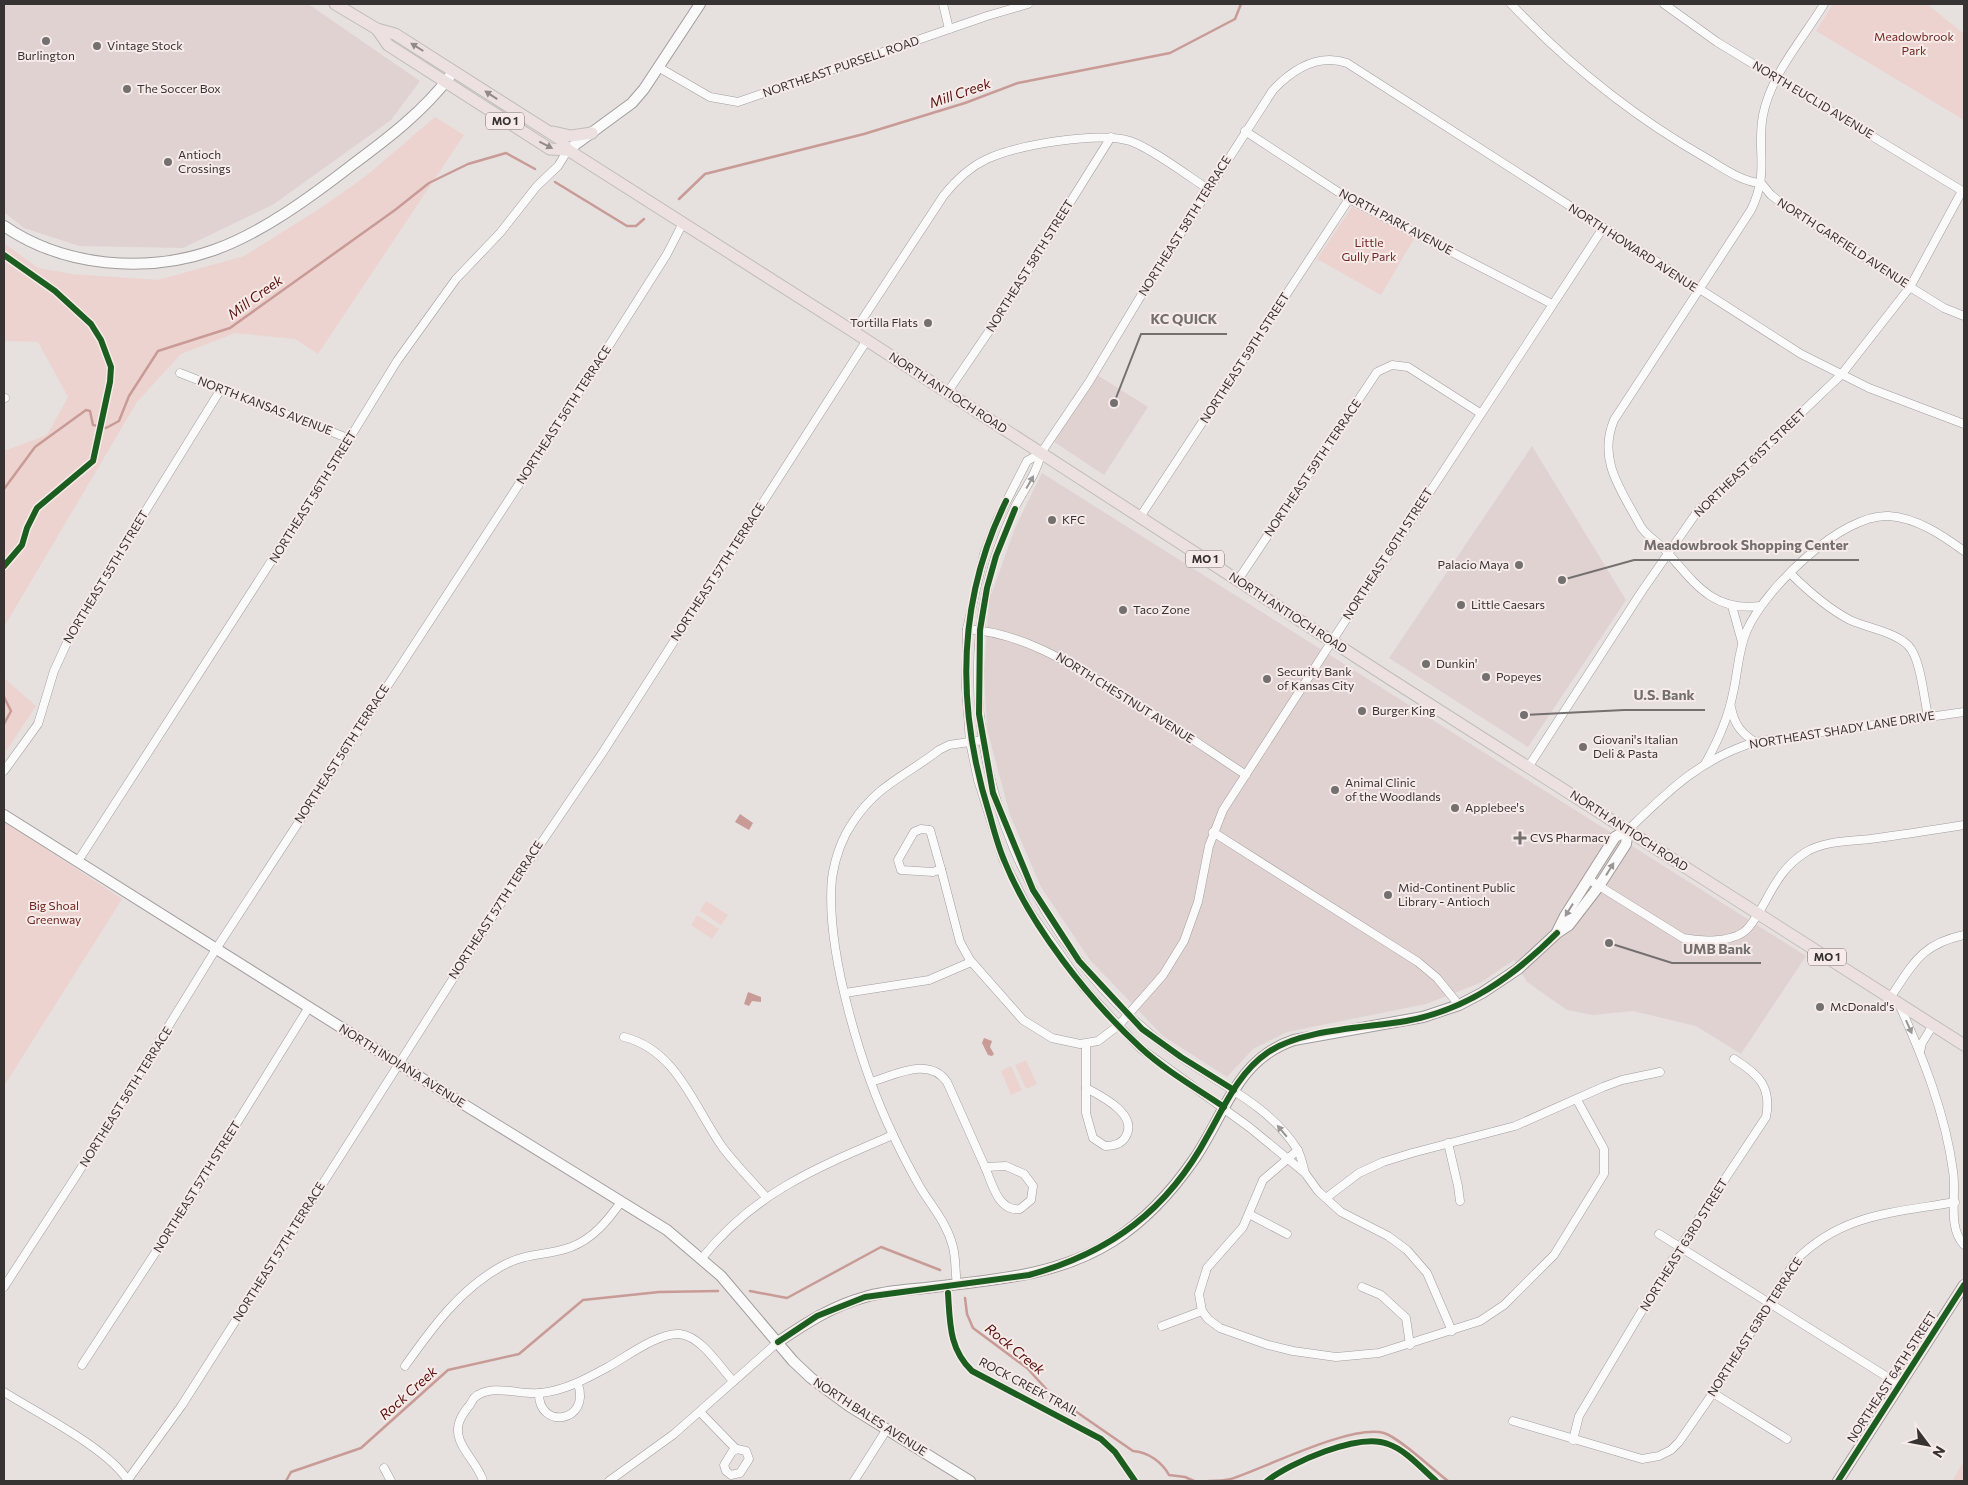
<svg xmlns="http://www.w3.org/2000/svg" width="1968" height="1485" viewBox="0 0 1968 1485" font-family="Commissioner,sans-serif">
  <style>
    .built { fill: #e0d2d0 }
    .green { fill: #edd3cf }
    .water { fill: #c89b96 }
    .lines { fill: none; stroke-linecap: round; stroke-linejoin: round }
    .stream { stroke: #c89b96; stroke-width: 2.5 }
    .street-casing { stroke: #a19d9c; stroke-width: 9 }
    .secondary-casing { stroke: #a19d9c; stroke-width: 12 }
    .primary-casing { stroke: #bfbcbc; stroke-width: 13 }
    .street { stroke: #fbfafa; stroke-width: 8 }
    .secondary { stroke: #fbfafa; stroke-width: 10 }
    .primary { stroke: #ece1e0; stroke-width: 11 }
    .cycleway-casing { stroke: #f6ebe9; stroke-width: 9 }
    .cycleway { stroke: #1b5e20; stroke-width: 6 }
    .oneway { fill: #928a89 }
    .oneway2 { fill: #999696 }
    .poi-dot { fill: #74706f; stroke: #f6ebe9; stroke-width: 2 }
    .labels { text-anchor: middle; stroke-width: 4; stroke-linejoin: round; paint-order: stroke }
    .shield { fill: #f6ebe9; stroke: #706a69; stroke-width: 1 }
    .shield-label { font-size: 11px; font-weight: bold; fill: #373332 }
    .park-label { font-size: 12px; fill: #712621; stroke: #f6ebe9 }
    .poi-label { font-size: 12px; fill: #373332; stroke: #f6ebe9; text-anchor: start }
    .street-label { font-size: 12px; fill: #373332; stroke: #f6ebe9 }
    .water-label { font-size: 14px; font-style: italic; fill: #5a0f0d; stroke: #f6ebe9 }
    .leader { fill: none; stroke: #74706f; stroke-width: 2 }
    .callout-dot { fill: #74706f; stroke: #f6ebe9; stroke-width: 2 }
    .callout-label { font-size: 14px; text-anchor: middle; font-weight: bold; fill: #74706f; stroke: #f6ebe9; stroke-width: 4; stroke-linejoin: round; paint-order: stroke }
  </style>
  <rect width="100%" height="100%" fill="#e6e0df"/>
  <g class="built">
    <path d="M4 4H308L420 81 391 120 274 204 183 248 79 246 24 228 4 212Z"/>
    <path d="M1097 375 1148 407 1104 475 1053 441Z"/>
    <path d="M1532 446 1626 600 1528 747 1389 658Z"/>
    <path d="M1042 473 1806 956 1741 1054 1696 1026 1633 1011 1593 1015 1567 1010 1527 982 1514 960 1480 983 1426 1004 1287 1032 1253 1049 1227 1077 1163 1036 1090 960 1041 887 1010 815 987 729 984 671 989 601 1015 528Z"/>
  </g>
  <g class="green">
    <path d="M1833 4H1927L1964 34V120L1816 31Z"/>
    <path d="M435 117 464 135 318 354 295 339 235 333 181 354 137 402 4 627V451L47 435 68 397 38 342 4 341V243L38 268 72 274 158 280 244 256 319 209 366 176Z"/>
    <path d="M1352 207 1415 237 1381 295 1317 259Z"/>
    <path d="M4 678 36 706 4 754Z"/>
    <path d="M4 821 122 899 4 1086Z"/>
    <path d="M706 901 728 915 721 925 700 911Z"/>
    <path d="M697 915 719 929 712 939 691 925Z"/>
    <path d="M1026 1060 1037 1084 1026 1089 1015 1065Z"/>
    <path d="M1011 1066 1022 1090 1011 1095 1001 1071Z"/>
    <path d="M1964 1461V1481H1952Z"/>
  </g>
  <g class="water">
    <path d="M740 814 753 823 749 830 735 822Z"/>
    <path d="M748 992 761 997V1002L752 1001 749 1006 744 1004Z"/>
    <path d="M984 1038 992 1041 990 1047 994 1054 992 1056 988 1055 982 1043Z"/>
  </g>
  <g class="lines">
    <g class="stream">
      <path d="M555 182 627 226H636L644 219"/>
      <path d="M679 199 705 174 864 134 965 103 1018 83 1170 53 1235 19 1241 4"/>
      <path d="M4 489 35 447 86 410 90 411 93 425 106 428 119 421 129 396 158 351 230 328 395 210 429 183 468 164 506 153 535 169"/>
      <path d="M4 697 11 711 4 724"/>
      <path d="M750 1291 787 1298 881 1247 940 1270"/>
      <path d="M965 1298 967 1314 973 1328 1027 1368 1049 1392 1065 1404 1133 1451C1148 1452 1162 1462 1169 1475L1185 1477 1194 1481"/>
      <path d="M286 1481 291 1472 361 1448 448 1370 519 1354 583 1300 659 1292 718 1291"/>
      <path d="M1209 1481C1216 1481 1224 1481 1231 1479 1265 1468 1351 1424 1384 1433 1400 1438 1433 1470 1448 1481"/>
    </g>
    <defs>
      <g id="street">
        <path d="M943 4 949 29"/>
        <path d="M1511 4C1568 64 1634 117 1706 158 1723 168 1742 182 1761 183L1771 195 1783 204 1910 287 1944 308 1964 316"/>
        <path d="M1664 4 1717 42 1964 192"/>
        <path d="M658 67 710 97 738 102 987 16 1028 4"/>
        <path d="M1245 131 1349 199 1552 304"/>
        <path d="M854 332 944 195C956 180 970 167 987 159 1017 145 1099 131 1130 141 1151 148 1188 176 1208 189"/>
        <path d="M180 373 350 439"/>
        <path d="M947 393 996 321 1111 137"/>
        <path d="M4 398H5"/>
        <path d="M1041 453 1027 461 997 520 984 554 967 629 966 687 970 742 978 780 1003 859 1029 910 1084 988 1140 1048 1249 1127 1305 1173 1318 1191 1341 1212 1388 1236 1407 1250 1427 1273 1452 1331"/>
        <path d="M1140 517 1349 199"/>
        <path d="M1790 573C1808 591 1827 608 1850 620 1867 628 1901 633 1911 649 1921 664 1924 698 1928 716"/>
        <path d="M1238 580 1377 372 1392 365 1408 367 1480 413"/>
        <path d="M1732 606 1742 642"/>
        <path d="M1760 606C1712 612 1694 582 1666 551 1658 542 1648 537 1641 527 1622 491 1597 461 1614 420L1751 210C1770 171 1756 152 1763 115 1771 74 1803 39 1824 4"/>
        <path d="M967 629C1019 633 1061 658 1105 684 1153 712 1199 744 1246 775"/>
        <path d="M1731 707C1734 724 1741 733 1755 742"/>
        <path d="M1705 764C1718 741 1728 719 1733 693 1738 672 1738 650 1747 630 1765 589 1842 513 1889 516 1917 518 1942 535 1964 551"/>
        <path d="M1529 766 1642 591 1697 512 1841 375 1910 287 1962 191"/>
        <path d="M4 771 38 724 54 671 75 625 221 389"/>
        <path d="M921 829 930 830 941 869 933 872 901 870 898 860 914 832Z"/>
        <path d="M1628 830C1668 791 1700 759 1755 742L1964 712"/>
        <path d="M1213 832 1418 962 1437 978 1459 1005"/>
        <path d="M78 861 332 467 397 361 456 279 500 233 537 186 558 166 568 150"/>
        <path d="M941 869 960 942 970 960 1023 1020 1052 1038 1080 1044 1098 1041 1119 1025 1163 975 1184 941 1198 902 1209 846 1223 810 1332 641 1603 228"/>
        <path d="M1588 879 1683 938C1702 942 1736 943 1749 927 1770 900 1774 872 1806 852 1824 841 1850 841 1870 839 1901 835 1933 830 1964 825"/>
        <path d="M845 993 929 980 971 962"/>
        <path d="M1890 998C1913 964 1921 944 1964 935"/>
        <path d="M1899 1004C1923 1058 1945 1112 1953 1171 1957 1195 1947 1227 1964 1245"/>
        <path d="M624 1037C677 1050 694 1107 723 1148 736 1165 752 1181 766 1197"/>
        <path d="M1920 1052 1922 1043 1933 1025"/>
        <path d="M871 1082C895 1075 929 1056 947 1082L985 1167"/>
        <path d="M1086 1088C1101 1096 1138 1114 1126 1136 1122 1144 1113 1146 1105 1146L1093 1138 1086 1113Z"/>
        <path d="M1086 1088V1044"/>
        <path d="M1448 1143 1458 1186 1460 1201"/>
        <path d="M1298 1150 1263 1180 1243 1227 1207 1268 1199 1294 1202 1311 1208 1319 1220 1328 1268 1345 1293 1351 1336 1357 1379 1353 1480 1321 1504 1305 1554 1255 1604 1174V1149L1577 1100"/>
        <path d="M1006 1166 1024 1174 1033 1186 1031 1200 1020 1209C998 1212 992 1183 985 1167Z"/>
        <path d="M1305 1173C1303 1166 1301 1155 1297 1149 1268 1103 1214 1082 1172 1051 1032 949 949 761 987 589 992 561 1003 533 1015 507 1024 489 1037 474 1041 453L1089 382 1145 289 1273 90C1292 70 1318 53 1347 63L1801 354 1869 388 1964 424"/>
        <path d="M1326 1198 1359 1173 1383 1162 1412 1153 1515 1126 1603 1087 1622 1080 1660 1072"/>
        <path d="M1249 1214 1287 1234"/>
        <path d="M1659 1234 1900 1385"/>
        <path d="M702 1258C755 1192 818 1167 893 1135"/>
        <path d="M957 1284C955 1272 956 1258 953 1247 947 1223 932 1207 920 1187 911 1171 902 1154 894 1137 862 1071 825 951 832 878 835 858 842 838 853 822 878 784 906 776 939 750L949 745 983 740"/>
        <path d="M4 1287 78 1173 216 949 598 363 667 254 683 223"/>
        <path d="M1362 1287 1381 1295 1406 1318 1410 1345"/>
        <path d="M1162 1326 1202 1311"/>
        <path d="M82 1365 176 1221 309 1007"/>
        <path d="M405 1366C432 1328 460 1289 502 1266 527 1252 548 1256 571 1247 593 1239 608 1220 621 1202"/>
        <path d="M4 1392C37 1413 109 1449 128 1481"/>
        <path d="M539 1393C538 1430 591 1423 578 1384"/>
        <path d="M1713 1393 1787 1439"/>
        <path d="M700 1412 736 1449"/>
        <path d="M1513 1421 1642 1459 1659 1456 1671 1450 1679 1442 1713 1393 1796 1260C1843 1213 1894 1213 1955 1202"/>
        <path d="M1573 1440 1579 1416 1680 1247 1766 1117C1772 1086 1758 1074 1734 1059"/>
        <path d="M737 1449 746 1451 749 1459 740 1473 731 1475 726 1471 724 1465 732 1452Z"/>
        <path d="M384 1468 391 1481"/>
        <path d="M127 1481 182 1405 512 886 603 752 867 340"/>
        <path d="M483 1481C478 1461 450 1443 460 1420 462 1415 465 1411 468 1407 471 1405 472 1400 474 1398 491 1382 522 1396 541 1393 566 1390 586 1379 608 1367 626 1357 659 1332 680 1334 702 1337 719 1366 733 1381"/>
        <path d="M609 1481 674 1434 778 1342"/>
        <path d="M854 1481 887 1429"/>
      </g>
      <g id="secondary">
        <path d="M568 150 632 103 644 89 700 4"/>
        <path d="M4 226C64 267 146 274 214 250 262 233 312 196 352 165 387 139 424 111 450 76"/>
        <path d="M4 815 434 1086 667 1230 721 1276 793 1361 811 1378 849 1406 970 1481"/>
        <path d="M1557 932 1565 916 1615 837 1628 830"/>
        <path d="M778 1342C806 1323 832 1306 865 1297 884 1291 905 1290 925 1288 990 1280 1056 1277 1113 1241 1146 1220 1173 1190 1195 1158 1226 1112 1237 1059 1294 1040L1423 1017 1459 1005 1482 993 1518 969 1557 933 1569 925 1599 886 1626 844 1628 830"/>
        <path d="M1838 1481 1964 1285"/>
      </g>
      <g id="primary">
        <path d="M335 4 377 29 395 34 560 139 568 150 854 332 1387 677 1964 1045"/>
        <path d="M377 29 388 45 550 149 568 150"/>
        <path d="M553 132 571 136 592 133"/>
      </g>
    </defs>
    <use href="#street" class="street-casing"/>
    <use href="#secondary" class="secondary-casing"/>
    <use href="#primary" class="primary-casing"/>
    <use href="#street" class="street"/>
    <use href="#secondary" class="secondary"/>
    <use href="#primary" class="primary"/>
    <defs>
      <g id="cycleway">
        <path d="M4 255 55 291 91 324 101 340 111 367 110 382 93 461 37 508 27 528 22 545 4 566"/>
        <path d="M1006 501C956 603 956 709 990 816 994 831 998 846 1004 860 1030 925 1089 1000 1141 1048 1166 1071 1196 1088 1224 1107"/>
        <path d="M1015 509 996 556 987 588 980 630 979 714 993 793 1033 890 1079 961 1142 1029 1181 1057 1234 1090"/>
        <path d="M948 1293C950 1323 949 1349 972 1371L1101 1439 1115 1452 1135 1481"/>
        <path d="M778 1342 817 1316 865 1297 1029 1275C1110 1253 1168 1210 1208 1135 1224 1107 1239 1072 1267 1053 1301 1029 1365 1028 1406 1021 1467 1010 1514 976 1557 933"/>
        <path d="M1267 1481C1290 1463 1359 1432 1388 1444 1406 1450 1422 1469 1436 1481"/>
        <path d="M1838 1481 1964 1285"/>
      </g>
    </defs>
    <use href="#cycleway" class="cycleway-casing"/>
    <use href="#cycleway" class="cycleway"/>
  </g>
  <defs><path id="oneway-solid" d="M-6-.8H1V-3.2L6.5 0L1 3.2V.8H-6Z" transform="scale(1.25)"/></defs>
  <g class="oneway">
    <use href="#oneway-solid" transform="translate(417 47) rotate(-148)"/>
    <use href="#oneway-solid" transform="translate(491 95) rotate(-147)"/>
    <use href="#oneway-solid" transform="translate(546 145) rotate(27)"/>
  </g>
  <g class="oneway2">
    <use href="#oneway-solid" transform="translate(1030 482) rotate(-60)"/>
    <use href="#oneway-solid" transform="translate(1610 869) rotate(-58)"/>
    <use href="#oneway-solid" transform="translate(1569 910) rotate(122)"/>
    <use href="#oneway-solid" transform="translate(1909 1027) rotate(66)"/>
    <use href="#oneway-solid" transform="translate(1282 1131) rotate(-130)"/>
  </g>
  <g class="poi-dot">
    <circle cx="46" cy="41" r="5"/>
    <circle cx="97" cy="46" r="5"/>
    <circle cx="127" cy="89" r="5"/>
    <circle cx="168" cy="162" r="5"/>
    <circle cx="928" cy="323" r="5"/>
    <circle cx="1052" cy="520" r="5"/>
    <circle cx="1519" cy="565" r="5"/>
    <circle cx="1461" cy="605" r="5"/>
    <circle cx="1123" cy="610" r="5"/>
    <circle cx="1426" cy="664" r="5"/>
    <circle cx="1486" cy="677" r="5"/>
    <circle cx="1267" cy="679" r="5"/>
    <circle cx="1362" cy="711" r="5"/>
    <circle cx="1583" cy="747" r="5"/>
    <circle cx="1335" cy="790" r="5"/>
    <circle cx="1455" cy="808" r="5"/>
    <path d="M1517.5 830.5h5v5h5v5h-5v5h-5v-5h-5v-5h5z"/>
    <circle cx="1388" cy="895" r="5"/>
    <circle cx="1820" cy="1007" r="5"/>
  </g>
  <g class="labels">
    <g class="shield">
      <rect x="486" y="112.5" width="38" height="17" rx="4"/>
      <rect x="1186" y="550.5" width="38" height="17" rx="4"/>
      <rect x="1808" y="948.5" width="38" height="17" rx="4"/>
    </g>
    <g class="shield-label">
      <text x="505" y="125">MO 1</text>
      <text x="1205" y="563">MO 1</text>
      <text x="1827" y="961">MO 1</text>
    </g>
    <g class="park-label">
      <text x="1914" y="41">Meadowbrook<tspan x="1914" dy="14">Park</tspan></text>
      <text x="1369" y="247">Little<tspan x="1369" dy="14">Gully Park</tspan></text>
      <text x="54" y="910">Big Shoal<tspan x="54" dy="14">Greenway</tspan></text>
    </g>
    <g class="poi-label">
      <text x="107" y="50">Vintage Stock</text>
      <text x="46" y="60" text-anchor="middle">Burlington</text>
      <text x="137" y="93">The Soccer Box</text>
      <text x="178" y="159">Antioch<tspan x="178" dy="14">Crossings</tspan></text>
      <text x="918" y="327" text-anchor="end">Tortilla Flats</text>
      <text x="1062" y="524">KFC</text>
      <text x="1509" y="569" text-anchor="end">Palacio Maya</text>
      <text x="1471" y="609">Little Caesars</text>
      <text x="1133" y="614">Taco Zone</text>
      <text x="1436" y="668">Dunkin'</text>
      <text x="1277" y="676">Security Bank<tspan x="1277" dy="14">of Kansas City</tspan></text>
      <text x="1496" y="681">Popeyes</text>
      <text x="1372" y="715">Burger King</text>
      <text x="1593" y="744">Giovani's Italian<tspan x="1593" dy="14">Deli &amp; Pasta</tspan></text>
      <text x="1345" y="787">Animal Clinic<tspan x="1345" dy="14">of the Woodlands</tspan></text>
      <text x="1465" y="812">Applebee's</text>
      <text x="1530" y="842">CVS Pharmacy</text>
      <text x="1398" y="892">Mid-Continent Public<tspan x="1398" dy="14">Library - Antioch</tspan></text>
      <text x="1830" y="1011">McDonald's</text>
    </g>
    <g class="street-label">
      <text transform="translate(841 67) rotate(-19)" y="4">NORTHEAST PURSELL ROAD</text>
      <text transform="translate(1813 100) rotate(31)" y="4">NORTH EUCLID AVENUE</text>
      <text transform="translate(1396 222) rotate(28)" y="4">NORTH PARK AVENUE</text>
      <text transform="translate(1185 226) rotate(-58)" y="4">NORTHEAST 58TH TERRACE</text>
      <text transform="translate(1843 243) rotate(33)" y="4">NORTH GARFIELD AVENUE</text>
      <text transform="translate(1633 248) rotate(33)" y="4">NORTH HOWARD AVENUE</text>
      <text transform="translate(1030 266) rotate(-58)" y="4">NORTHEAST 58TH STREET</text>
      <text transform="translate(1245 358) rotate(-57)" y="4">NORTHEAST 59TH STREET</text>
      <text transform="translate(948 393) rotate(33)" y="4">NORTH ANTIOCH ROAD</text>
      <text transform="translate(265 406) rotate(21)" y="4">NORTH KANSAS AVENUE</text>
      <text transform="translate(564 415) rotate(-57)" y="4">NORTHEAST 56TH TERRACE</text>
      <text transform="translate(1750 463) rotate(-44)" y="4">NORTHEAST 61ST STREET</text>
      <text transform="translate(1313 468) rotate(-56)" y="4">NORTHEAST 59TH TERRACE</text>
      <text transform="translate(313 497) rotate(-58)" y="4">NORTHEAST 56TH STREET</text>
      <text transform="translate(1388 554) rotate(-57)" y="4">NORTHEAST 60TH STREET</text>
      <text transform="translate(718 572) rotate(-57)" y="4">NORTHEAST 57TH TERRACE</text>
      <text transform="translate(106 577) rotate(-59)" y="4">NORTHEAST 55TH STREET</text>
      <text transform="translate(1288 613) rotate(33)" y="4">NORTH ANTIOCH ROAD</text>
      <text transform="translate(1125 698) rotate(32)" y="4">NORTH CHESTNUT AVENUE</text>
      <text transform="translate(1842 730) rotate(-9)" y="4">NORTHEAST SHADY LANE DRIVE</text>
      <text transform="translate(342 754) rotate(-57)" y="4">NORTHEAST 56TH TERRACE</text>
      <text transform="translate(1629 831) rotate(33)" y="4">NORTH ANTIOCH ROAD</text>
      <text transform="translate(496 910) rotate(-57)" y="4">NORTHEAST 57TH TERRACE</text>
      <text transform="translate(402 1066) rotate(32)" y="4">NORTH INDIANA AVENUE</text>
      <text transform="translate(126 1097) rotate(-58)" y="4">NORTHEAST 56TH TERRACE</text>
      <text transform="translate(197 1187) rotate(-58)" y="4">NORTHEAST 57TH STREET</text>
      <text transform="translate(1684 1245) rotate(-58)" y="4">NORTHEAST 63RD STREET</text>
      <text transform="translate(279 1252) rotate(-58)" y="4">NORTHEAST 57TH TERRACE</text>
      <text transform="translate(1755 1327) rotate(-57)" y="4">NORTHEAST 63RD TERRACE</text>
      <text transform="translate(1892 1377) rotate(-57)" y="4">NORTHEAST 64TH STREET</text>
      <text transform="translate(1029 1387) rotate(28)" y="4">ROCK CREEK TRAIL</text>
      <text transform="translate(870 1417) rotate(33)" y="4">NORTH BALES AVENUE</text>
    </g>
    <g class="water-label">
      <text transform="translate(960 93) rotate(-19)" y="5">Mill Creek</text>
      <text transform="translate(255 297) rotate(-36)" y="5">Mill Creek</text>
      <text transform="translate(1015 1349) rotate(39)" y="5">Rock Creek</text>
      <text transform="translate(408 1393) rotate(-42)" y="5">Rock Creek</text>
    </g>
  </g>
  <path class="leader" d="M1114 403L1141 334H1227M1562 580L1634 560H1859M1524 715L1624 710H1705M1609 943L1672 963H1761"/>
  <g class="callout-dot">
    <circle cx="1114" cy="403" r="5"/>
    <circle cx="1562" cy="580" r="5"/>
    <circle cx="1524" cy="715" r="5"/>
    <circle cx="1609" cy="943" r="5"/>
  </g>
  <g class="callout-label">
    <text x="1184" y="324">KC QUICK</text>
    <text x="1746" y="550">Meadowbrook Shopping Center</text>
    <text x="1664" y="700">U.S. Bank</text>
    <text x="1717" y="954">UMB Bank</text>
  </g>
  <rect width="1968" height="1485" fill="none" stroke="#373332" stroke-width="10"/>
  <g transform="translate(1928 1445) rotate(122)" stroke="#f6ebe9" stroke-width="4" paint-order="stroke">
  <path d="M0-4L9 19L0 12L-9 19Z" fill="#373332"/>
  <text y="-8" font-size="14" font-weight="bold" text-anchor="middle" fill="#373332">N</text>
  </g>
</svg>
